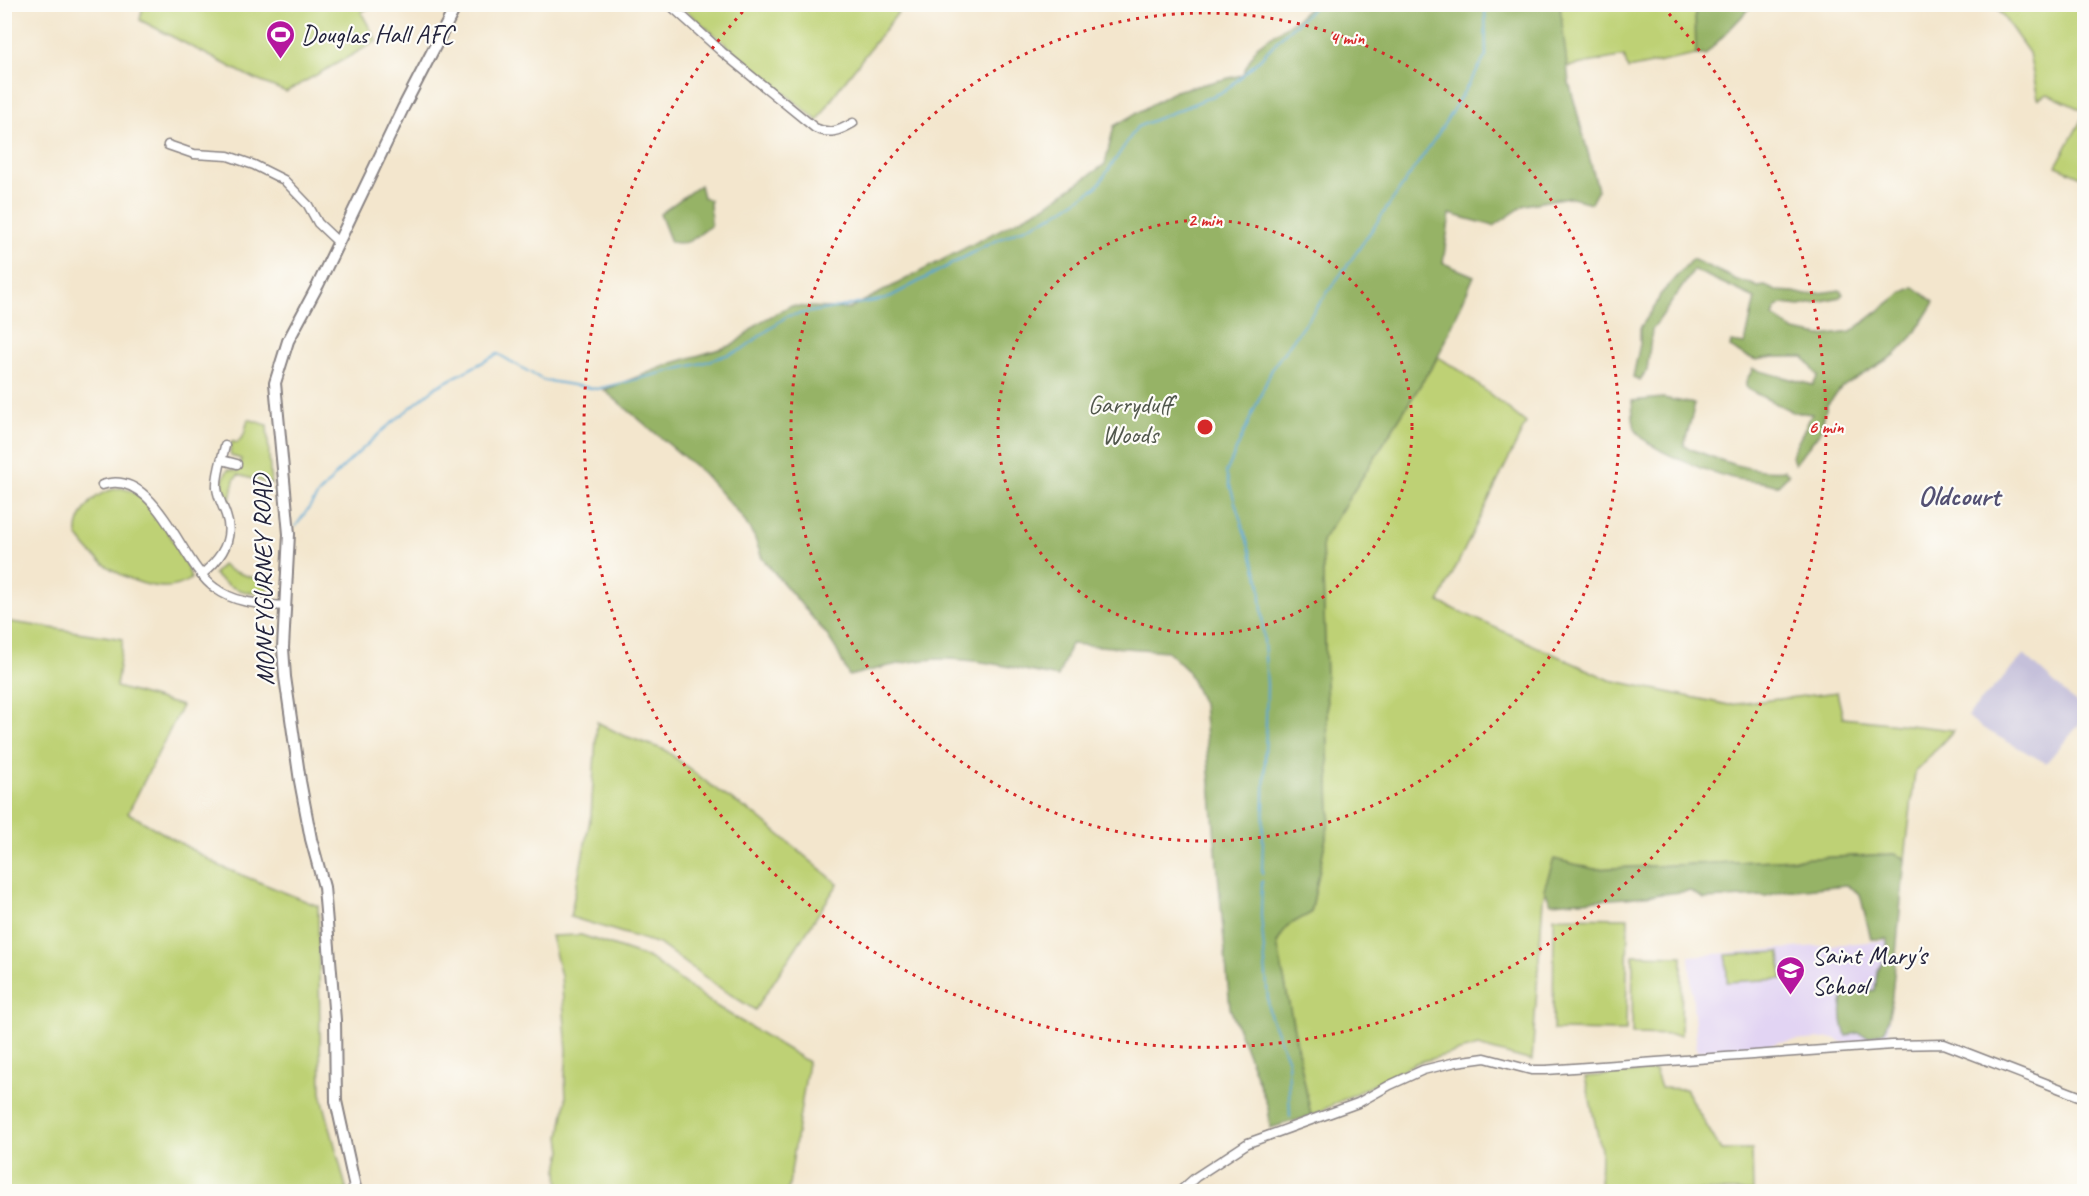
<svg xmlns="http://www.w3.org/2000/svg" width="2089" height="1196" viewBox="0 0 2089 1196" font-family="Caveat,sans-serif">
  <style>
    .built { fill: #e2d4f3 }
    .industrial { fill: #c5c0da }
    .green { fill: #bed175; stroke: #707a58; stroke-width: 1.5 }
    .forest { fill: #96b366; stroke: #5c6a50; stroke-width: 1.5 }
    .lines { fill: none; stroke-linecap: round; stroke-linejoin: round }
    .stream { stroke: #5aa7d3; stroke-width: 2 }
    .minor-casing { stroke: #8a8484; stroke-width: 11 }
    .tertiary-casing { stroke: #8a8484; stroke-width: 14 }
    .minor { stroke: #fff; stroke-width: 8 }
    .tertiary { stroke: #fff; stroke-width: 10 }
    .ring { fill: none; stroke: #d62828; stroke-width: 3; stroke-dasharray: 3 6 }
    .labels { text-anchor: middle; stroke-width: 4.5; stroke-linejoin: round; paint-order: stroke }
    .poi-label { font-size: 26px; fill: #22223b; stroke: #fdfcf7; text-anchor: start }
    .park-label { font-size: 26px; fill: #51574c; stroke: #fdfcf7 }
    .street-label { font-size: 26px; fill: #22223b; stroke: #fdfcf7 }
    .quarter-label { font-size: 28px; font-weight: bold; fill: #545173; stroke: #fdfcf7 }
    .centre { fill: #d62828; stroke: #fdfcf7; stroke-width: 3 }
    .ring-label { font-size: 18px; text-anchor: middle; font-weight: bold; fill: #d62828; stroke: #fdfcf7; stroke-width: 4.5; stroke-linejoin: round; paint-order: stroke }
  </style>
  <rect width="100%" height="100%" fill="#fdfcf7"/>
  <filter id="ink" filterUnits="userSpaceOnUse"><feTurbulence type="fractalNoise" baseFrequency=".0167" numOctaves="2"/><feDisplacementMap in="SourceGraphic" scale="12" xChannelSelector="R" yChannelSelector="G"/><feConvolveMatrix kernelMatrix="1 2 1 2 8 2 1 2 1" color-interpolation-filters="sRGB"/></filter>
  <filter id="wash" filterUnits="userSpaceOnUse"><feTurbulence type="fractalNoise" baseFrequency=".008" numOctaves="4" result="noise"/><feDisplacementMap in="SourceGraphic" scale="24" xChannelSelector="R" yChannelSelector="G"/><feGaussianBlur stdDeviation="1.35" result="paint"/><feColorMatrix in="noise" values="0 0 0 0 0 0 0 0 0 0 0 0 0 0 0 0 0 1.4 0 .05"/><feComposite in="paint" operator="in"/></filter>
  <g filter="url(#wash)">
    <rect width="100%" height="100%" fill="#f3e6cd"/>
    <path class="built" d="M1894 940 1888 1035 1885 1039 1843 1043 1835 1038 1778 1042 1766 1048 1697 1051 1689 956Z"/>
    <path class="industrial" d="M2024 655 2084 710V719L2046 763 1981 727 1967 716Z"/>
    <g class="green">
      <path d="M1562 4 1695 5 1696 55 1628 69 1624 56 1566 67 1559 6Z"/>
      <path d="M143 5H374L361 12 377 41 286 92 254 79 140 20Z"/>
      <path d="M679 5H678H904L837 91 818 121Z"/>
      <path d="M1995 5H2084V111L2048 94 2038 99 2029 53Z"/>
      <path d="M2084 115V178L2056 166Z"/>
      <path d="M1438 357 1461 371 1526 423 1439 602 1610 680 1729 705 1837 692 1843 718 1954 730 1915 772 1905 859 1895 854 1594 869 1554 860 1543 899 1532 1061 1478 1046 1416 1063 1311 1116 1277 943 1287 925 1311 913 1330 817 1322 541Z"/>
      <path d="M248 419 267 425 271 484 238 475 234 480 229 504C222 494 220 479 228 470L238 471 241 459 232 456 230 453 232 441 237 443 244 435Z"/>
      <path d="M121 488C148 492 163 523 175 544 181 556 188 566 191 579 160 601 105 572 85 546 82 542 78 538 77 534 76 524 81 515 86 508 95 495 106 490 121 488Z"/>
      <path d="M222 565 229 570 269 583 266 594C247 594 226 588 214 574Z"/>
      <path d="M5 621 123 639 116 687 182 706 128 813 222 867 318 906 321 1093 347 1191H5Z"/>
      <path d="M597 722 622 735 665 750 721 793 756 815 838 884 755 1010 723 990 659 944 570 917 591 815Z"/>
      <path d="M1554 917 1628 918 1626 1031 1553 1030Z"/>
      <path d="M581 935 649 958 716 1006 808 1062 788 1191H559L558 1169 562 1151 560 1137 566 1100 565 1076 567 1051 561 976 551 936Z"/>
      <path d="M1780 952 1782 979 1727 982 1726 955Z"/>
      <path d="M1633 955 1682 956 1681 1035 1632 1034Z"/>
      <path d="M1655 1070 1661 1088 1685 1089 1721 1150H1752L1753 1191H1600L1601 1150 1585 1077Z"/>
    </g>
    <g class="forest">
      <path d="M1312 5H1562L1560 6 1569 82 1598 190 1591 203 1568 197 1525 205 1494 226 1450 214 1443 263 1474 276 1438 357 1322 541 1330 817 1311 913 1287 926 1277 943 1311 1116 1270 1128 1268 1107 1230 1008 1203 704 1187 670 1167 651 1071 644 1058 677C1021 670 982 659 944 659 912 659 880 668 849 676L836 649 827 635 762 558 754 536 742 517 703 473 604 390 673 363 733 345 760 322 790 306 849 309 1045 206 1105 164 1114 126 1175 91 1242 75 1257 46 1298 18Z"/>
      <path d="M1695 5V4L1753 5 1705 55H1696Z"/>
      <path d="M700 185 703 197 710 200 711 226C694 236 693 246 671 242L660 214Z"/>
      <path d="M1692 259 1737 280 1749 283 1758 287 1765 286 1776 291 1794 292 1806 295 1840 290 1843 294 1840 297 1800 306 1782 304 1776 307 1773 316 1794 331 1821 336 1851 332 1903 292 1914 287 1934 302 1913 336 1895 355 1842 387 1827 405 1820 432 1795 464 1791 456 1812 414 1793 412 1751 391 1746 387V381L1753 369 1813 385 1818 376 1804 357H1774L1756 360 1741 354 1730 347 1731 342 1745 344 1755 298 1694 270 1652 330 1647 370 1640 380 1633 377 1640 344V328L1656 305 1660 295Z"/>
      <path d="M1663 398 1695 404 1684 446C1714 458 1751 474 1784 470L1789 474 1777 486C1764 480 1751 482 1737 479 1714 474 1643 450 1635 428 1632 420 1633 409 1632 401Z"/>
      <path d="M1895 854 1905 859 1891 1006 1885 1031 1869 1037 1858 1033 1846 1036C1841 1022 1840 1008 1844 994L1875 990 1877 972 1887 955V939H1871L1860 894 1846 885 1784 891 1766 896 1704 899 1690 891 1626 898 1551 903 1544 889 1554 859 1594 869Z"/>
    </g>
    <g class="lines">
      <g class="stream">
        <path d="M296 526 318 495 341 469 383 430 436 387 498 354 543 380 597 389 706 362 741 350 787 316 886 299 989 244 1054 215 1097 187 1137 127 1225 91 1256 63 1283 35 1318 4"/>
        <path d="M1262 874 1267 685 1260 583 1226 473 1273 367 1349 263 1438 134 1486 56 1485 4"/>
        <path d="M1262 881 1261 915 1269 1012 1288 1061 1290 1117"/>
      </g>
    </g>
  </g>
  <g filter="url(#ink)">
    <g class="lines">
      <defs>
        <g id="minor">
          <path d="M669 4 722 52 815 128C830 135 839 131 853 123"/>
          <path d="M168 145 194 154 228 156 254 165 284 180 308 205 318 223 338 242"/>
          <path d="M222 460 237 464"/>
          <path d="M102 485C156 466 181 565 215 588 236 604 261 604 286 606"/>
          <path d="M201 575C220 560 235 540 226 515 223 506 218 498 217 488 216 475 222 459 225 446"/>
          <path d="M1179 1192 1196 1177 1248 1143 1358 1103 1390 1085 1423 1070 1456 1062 1485 1058 1531 1070H1546L1892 1045 1944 1044 2084 1098"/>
        </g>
        <path id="tertiary" d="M356 1192 336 1101 335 1020 324 887 311 839 300 781 285 677 283 648 289 534 275 383 288 341 318 285 403 108 457 4"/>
      </defs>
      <use href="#minor" class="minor-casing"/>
      <use href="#tertiary" class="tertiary-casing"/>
      <use href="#minor" class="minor"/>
      <use href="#tertiary" class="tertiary"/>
    </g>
  </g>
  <g class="ring">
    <circle cx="1205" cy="427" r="207"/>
    <circle cx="1205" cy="427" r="414"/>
    <path d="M1663 7A621 621 0 1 1 747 7"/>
  </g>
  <defs>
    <symbol id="stadium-pin" viewBox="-11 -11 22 30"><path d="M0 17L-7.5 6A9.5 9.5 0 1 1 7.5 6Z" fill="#b5179e" stroke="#fdfcf7"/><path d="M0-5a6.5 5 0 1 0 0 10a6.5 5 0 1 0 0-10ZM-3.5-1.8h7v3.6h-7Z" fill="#fff"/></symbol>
    <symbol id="school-pin" viewBox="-11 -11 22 30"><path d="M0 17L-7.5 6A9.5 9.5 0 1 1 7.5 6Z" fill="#b5179e" stroke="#fdfcf7"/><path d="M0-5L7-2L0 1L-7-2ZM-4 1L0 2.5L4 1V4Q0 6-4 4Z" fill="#fff"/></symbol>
  </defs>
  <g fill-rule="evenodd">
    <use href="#stadium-pin" x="264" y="18" width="33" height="45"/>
    <use href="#school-pin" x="1774" y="954" width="33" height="45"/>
  </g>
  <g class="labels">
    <g class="poi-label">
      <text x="301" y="43">Douglas Hall AFC</text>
      <text x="1812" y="964">Saint Mary's<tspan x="1812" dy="30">School</tspan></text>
    </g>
    <g class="park-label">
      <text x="1130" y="413">Garryduff<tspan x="1130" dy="30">Woods</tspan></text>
    </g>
    <g class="street-label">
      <text transform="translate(263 580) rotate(-91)" y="9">MONEYGURNEY ROAD</text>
    </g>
    <g class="quarter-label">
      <text x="1959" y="505">Oldcourt</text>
    </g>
  </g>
  <circle cx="1205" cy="427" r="9" class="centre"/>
  <g class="ring-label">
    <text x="1347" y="44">4 min</text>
    <text x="1205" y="226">2 min</text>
    <text x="1826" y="433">6 min</text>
  </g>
  <rect width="2089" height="1196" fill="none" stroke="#fdfcf7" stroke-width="24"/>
</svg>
